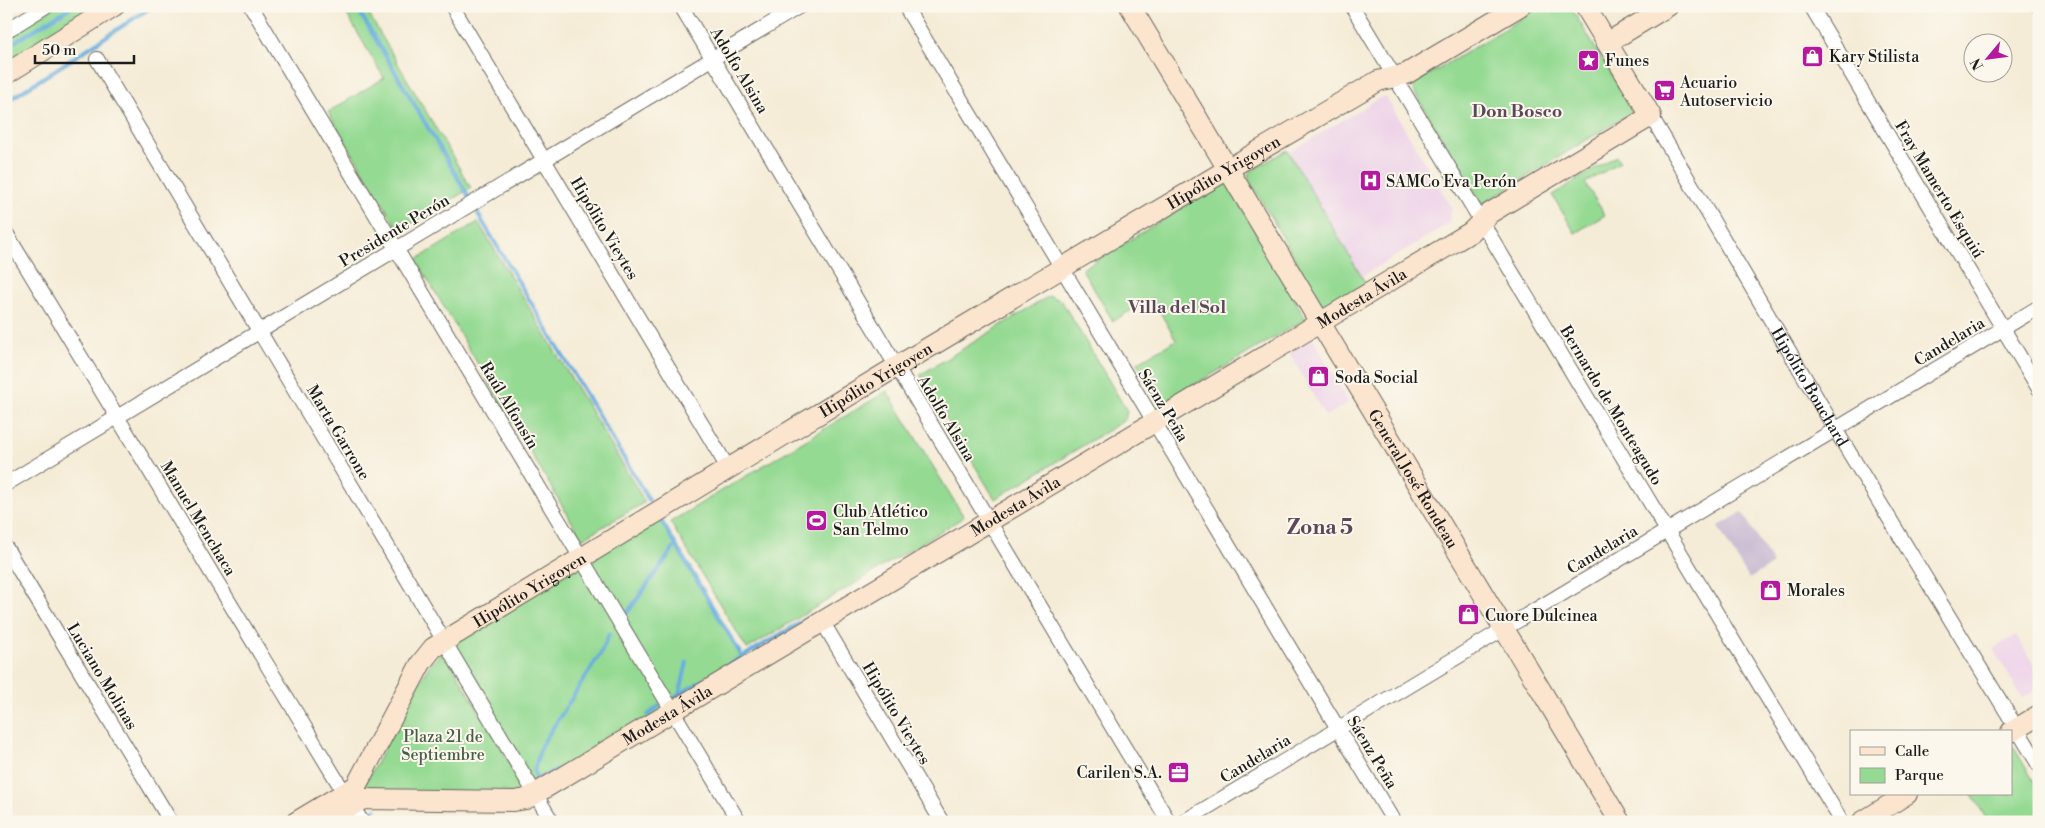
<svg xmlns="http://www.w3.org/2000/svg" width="2045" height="828" viewBox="0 0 2045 828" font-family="'Libre Bodoni',serif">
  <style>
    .built { fill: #edd1e9 }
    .industrial { fill: #ccbfd4 }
    .green { fill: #95da93; stroke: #587b58 }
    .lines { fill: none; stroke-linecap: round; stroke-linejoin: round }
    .stream { stroke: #68adde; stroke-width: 4 }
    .street-casing { stroke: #68655d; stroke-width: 16 }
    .secondary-casing { stroke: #68655d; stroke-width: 22 }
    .street { stroke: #fff; stroke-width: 14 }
    .secondary { stroke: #fbe5cf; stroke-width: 20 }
    .labels { text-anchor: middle; stroke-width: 4; stroke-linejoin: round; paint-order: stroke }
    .poi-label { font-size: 16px; fill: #1c1c1c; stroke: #fbf7ec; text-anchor: start }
    .street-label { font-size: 16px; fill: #1c1c1c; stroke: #fbf7ec }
    .park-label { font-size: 16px; fill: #465e46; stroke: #fbf7ec }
    .neighbourhood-label { font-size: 18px; font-weight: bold; fill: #5c4859; stroke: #fbf7ec }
    .district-label { font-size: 21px; font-weight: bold; fill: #5c4859; stroke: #fbf7ec }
  </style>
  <rect width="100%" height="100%" fill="#fbf7ec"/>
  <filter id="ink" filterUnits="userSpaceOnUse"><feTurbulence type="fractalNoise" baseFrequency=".02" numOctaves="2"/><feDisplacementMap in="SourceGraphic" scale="10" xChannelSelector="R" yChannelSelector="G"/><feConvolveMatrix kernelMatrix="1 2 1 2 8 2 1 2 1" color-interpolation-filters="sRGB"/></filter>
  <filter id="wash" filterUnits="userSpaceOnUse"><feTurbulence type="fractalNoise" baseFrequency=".0096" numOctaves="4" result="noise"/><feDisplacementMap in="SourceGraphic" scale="20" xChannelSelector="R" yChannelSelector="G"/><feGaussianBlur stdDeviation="1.12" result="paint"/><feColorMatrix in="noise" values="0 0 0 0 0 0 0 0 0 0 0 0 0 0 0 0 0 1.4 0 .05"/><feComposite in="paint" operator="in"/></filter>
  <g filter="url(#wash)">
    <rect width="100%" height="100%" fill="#f5ecd7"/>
    <g class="built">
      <path d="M1381 97H1386L1452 208 1448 224 1362 276 1288 153Z"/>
      <path d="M1313 338 1349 403 1325 416 1289 352Z"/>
      <path d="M2016 635 2039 674V688L2022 698 1993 649Z"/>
    </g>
    <path class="industrial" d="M1742 512 1773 564 1749 579 1718 527Z"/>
    <g class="green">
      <path d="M55 6H103L6 63V37Z"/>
      <path d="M342 6H364L471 188 399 231 328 112 384 78Z"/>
      <path d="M1542 6H1570L1631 107V113L1482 204 1413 90 1414 84Z"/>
      <path d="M1287 150 1366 284 1327 308 1323 306 1248 178 1249 172Z"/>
      <path d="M1616 156 1620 162 1585 183 1605 215 1575 233 1552 195Z"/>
      <path d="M1226 181 1306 319 1162 404 1137 363 1176 340 1152 298 1113 321 1082 269Z"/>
      <path d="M478 222 645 502 582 539 416 260Z"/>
      <path d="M1049 296 1061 300 1127 411 1125 420 995 499 920 375Z"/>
      <path d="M887 391 964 517 747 649 670 522Z"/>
      <path d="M656 512 748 666 535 794 444 641Z"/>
      <path d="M444 651 527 793 367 794 364 786 430 664Z"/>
      <path d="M2013 746 2039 790V814L2026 822H1988L1972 794H2011V747Z"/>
    </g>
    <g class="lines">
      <g class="stream">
        <path d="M356 6 469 197"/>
        <path d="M6 47 73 6"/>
        <path d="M6 102 153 6"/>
        <path d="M478 214 649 500"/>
        <path d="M662 522 743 658"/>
        <path d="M627 613 676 545"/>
        <path d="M678 695 810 617"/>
        <path d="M675 698 680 692 687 662"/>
        <path d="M648 715 659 706"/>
        <path d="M538 779 556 770"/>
        <path d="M538 782 534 771 541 746 601 653 609 634"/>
        <path d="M493 811H521L532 807"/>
        <path d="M367 813 376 809"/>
      </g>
    </g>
  </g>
  <g filter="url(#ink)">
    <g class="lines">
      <defs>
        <g id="street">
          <path d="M251 6 739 822"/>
          <path d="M452 6 728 468"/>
          <path d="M681 6 1169 822"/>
          <path d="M905 6 1394 822"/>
          <path d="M1352 6 1842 822"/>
          <path d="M1811 6 2039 389"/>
          <path d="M2039 6V7"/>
          <path d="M6 31 46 6"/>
          <path d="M97 59 552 822"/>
          <path id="s1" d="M1651 116 1835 429 2039 765"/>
          <path d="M6 233 362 822"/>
          <path d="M6 484 800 6"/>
          <path d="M6 548 171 822"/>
          <path d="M822 621 942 822"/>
          <path d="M1183 822 2039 307"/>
        </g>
        <g id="secondary">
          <path id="s2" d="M1130 6 1620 822"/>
          <path d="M1607 43 1668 6"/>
          <path d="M6 74 114 6"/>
          <path d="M2011 732 2039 715"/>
          <path id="s3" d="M296 822 356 786 421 663 433 648 896 367 1228 169 1378 81 1406 74 1520 6"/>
          <path id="s4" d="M325 822 363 799 514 801 526 799 535 794 1471 232 1490 213 1651 116 1585 6"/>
          <path d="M1862 822 1907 794"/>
        </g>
      </defs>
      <use href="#street" class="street-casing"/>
      <use href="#secondary" class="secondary-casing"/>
      <use href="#street" class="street"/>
      <use href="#secondary" class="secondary"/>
    </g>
  </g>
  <defs>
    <symbol id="shop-square" viewBox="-11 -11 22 22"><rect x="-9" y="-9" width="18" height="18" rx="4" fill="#b5179e" stroke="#fbf7ec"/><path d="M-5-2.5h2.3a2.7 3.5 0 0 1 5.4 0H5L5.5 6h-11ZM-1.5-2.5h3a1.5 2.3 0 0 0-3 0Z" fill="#fff"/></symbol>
    <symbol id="sight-square" viewBox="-11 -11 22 22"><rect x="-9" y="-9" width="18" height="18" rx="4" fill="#b5179e" stroke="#fbf7ec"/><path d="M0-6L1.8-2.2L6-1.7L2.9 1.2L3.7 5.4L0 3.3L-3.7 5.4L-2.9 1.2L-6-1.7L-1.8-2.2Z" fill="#fff"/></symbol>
    <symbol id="supermarket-square" viewBox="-11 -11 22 22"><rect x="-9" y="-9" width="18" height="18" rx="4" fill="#b5179e" stroke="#fbf7ec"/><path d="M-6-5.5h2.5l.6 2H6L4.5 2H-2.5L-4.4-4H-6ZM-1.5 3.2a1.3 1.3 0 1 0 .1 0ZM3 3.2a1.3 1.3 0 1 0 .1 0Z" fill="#fff"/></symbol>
    <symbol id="hospital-square" viewBox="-11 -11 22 22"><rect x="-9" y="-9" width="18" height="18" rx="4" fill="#b5179e" stroke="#fbf7ec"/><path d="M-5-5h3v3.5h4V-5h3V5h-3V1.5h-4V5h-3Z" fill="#fff"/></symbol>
    <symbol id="stadium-square" viewBox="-11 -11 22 22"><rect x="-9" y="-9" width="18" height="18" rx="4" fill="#b5179e" stroke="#fbf7ec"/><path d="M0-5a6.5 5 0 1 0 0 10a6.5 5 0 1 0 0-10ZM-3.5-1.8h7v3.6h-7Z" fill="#fff"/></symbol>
    <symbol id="office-square" viewBox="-11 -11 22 22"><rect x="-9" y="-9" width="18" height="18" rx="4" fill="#b5179e" stroke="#fbf7ec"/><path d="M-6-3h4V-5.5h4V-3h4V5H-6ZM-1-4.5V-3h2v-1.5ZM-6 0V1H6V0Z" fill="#fff"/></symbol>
  </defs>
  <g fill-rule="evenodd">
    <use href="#shop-square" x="1800" y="44" width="25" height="25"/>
    <use href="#sight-square" x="1576" y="48" width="25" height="25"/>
    <use href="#supermarket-square" x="1652" y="78" width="25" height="25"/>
    <use href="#hospital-square" x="1358" y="168" width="25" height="25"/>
    <use href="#shop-square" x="1306" y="364" width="25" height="25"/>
    <use href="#stadium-square" x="804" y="508" width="25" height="25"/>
    <use href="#shop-square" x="1758" y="578" width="25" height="25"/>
    <use href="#shop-square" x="1456" y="602" width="25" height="25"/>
    <use href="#office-square" x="1166" y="760" width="25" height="25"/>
  </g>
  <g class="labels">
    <g class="poi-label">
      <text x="1829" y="62">Kary Stilista</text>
      <text x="1605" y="66">Funes</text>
      <text x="1680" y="88">Acuario<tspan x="1680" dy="18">Autoservicio</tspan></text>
      <text x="1386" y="187">SAMCo Eva Perón</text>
      <text x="1335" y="383">Soda Social</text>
      <text x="833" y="517">Club Atlético<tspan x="833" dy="18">San Telmo</tspan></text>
      <text x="1787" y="596">Morales</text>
      <text x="1485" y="621">Cuore Dulcinea</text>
      <text x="1162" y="778" text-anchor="end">Carilen S.A.</text>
    </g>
    <g class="street-label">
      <text transform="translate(740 70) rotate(59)" y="6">Adolfo Alsina</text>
      <text dy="6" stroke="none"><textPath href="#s3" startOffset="1151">Hipólito Yrigoyen</textPath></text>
      <text transform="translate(1940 189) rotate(59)" y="6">Fray Mamerto Esquiú</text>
      <text transform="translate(605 228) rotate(59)" y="6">Hipólito Vieytes</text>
      <text transform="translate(394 230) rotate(-31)" y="6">Presidente Perón</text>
      <text dy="6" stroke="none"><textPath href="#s4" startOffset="1182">Modesta Ávila</textPath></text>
      <text transform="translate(1949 341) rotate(-31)" y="6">Candelaria</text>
      <text dy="6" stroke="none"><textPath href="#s3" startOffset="746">Hipólito Yrigoyen</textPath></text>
      <text dy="6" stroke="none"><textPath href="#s1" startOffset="314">Hipólito Bouchard</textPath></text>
      <text transform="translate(510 405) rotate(59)" y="6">Raúl Alfonsín</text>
      <text transform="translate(1164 405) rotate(59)" y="6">Sáenz Peña</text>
      <text transform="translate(1612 405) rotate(59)" y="6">Bernardo de Monteagudo</text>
      <text transform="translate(947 418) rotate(59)" y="6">Adolfo Alsina</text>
      <text transform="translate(339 432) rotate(59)" y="6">Marta Garrone</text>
      <text dy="6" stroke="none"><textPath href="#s2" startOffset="551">General José Rondeau</textPath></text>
      <text dy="6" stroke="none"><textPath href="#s4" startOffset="778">Modesta Ávila</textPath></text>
      <text transform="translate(199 518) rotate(59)" y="6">Manuel Menchaca</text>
      <text transform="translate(1602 549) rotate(-31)" y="6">Candelaria</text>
      <text dy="6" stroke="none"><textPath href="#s3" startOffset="341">Hipólito Yrigoyen</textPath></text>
      <text transform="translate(103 676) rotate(59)" y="6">Luciano Molinas</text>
      <text transform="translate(897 713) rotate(59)" y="6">Hipólito Vieytes</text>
      <text dy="6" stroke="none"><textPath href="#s4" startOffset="372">Modesta Ávila</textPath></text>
      <text transform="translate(1373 752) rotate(59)" y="6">Sáenz Peña</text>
      <text transform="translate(1255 758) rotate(-31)" y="6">Candelaria</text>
    </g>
    <g class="park-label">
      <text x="443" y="742">Plaza 21 de<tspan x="443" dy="18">Septiembre</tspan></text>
    </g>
    <g class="neighbourhood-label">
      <text x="1517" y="117">Don Bosco</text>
      <text x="1177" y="313">Villa del Sol</text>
    </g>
    <g class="district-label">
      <text x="1320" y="534">Zona 5</text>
    </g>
  </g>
  <rect width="2045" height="828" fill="none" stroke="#fbf7ec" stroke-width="25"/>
  <rect x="1850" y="730" width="162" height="65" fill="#fbf7ec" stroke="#a29f99"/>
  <rect x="1860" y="747" width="25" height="8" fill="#fbe5cf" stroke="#a29f99"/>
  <text x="1895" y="756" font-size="15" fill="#1c1c1c">Calle</text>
  <rect x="1860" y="768" width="25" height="15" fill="#95da93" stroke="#a29f99"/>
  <text x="1895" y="780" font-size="15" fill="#1c1c1c">Parque</text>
  <g transform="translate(1988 58) rotate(241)"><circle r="24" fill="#fbf7ec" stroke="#a29f99"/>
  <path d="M0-4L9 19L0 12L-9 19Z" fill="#b5179e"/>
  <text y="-8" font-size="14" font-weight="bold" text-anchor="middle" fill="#1c1c1c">N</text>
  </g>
  <path d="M35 55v8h99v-8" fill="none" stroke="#1c1c1c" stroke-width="2.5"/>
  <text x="42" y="55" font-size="15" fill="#1c1c1c" stroke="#fbf7ec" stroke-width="4" paint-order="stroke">50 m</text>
</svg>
